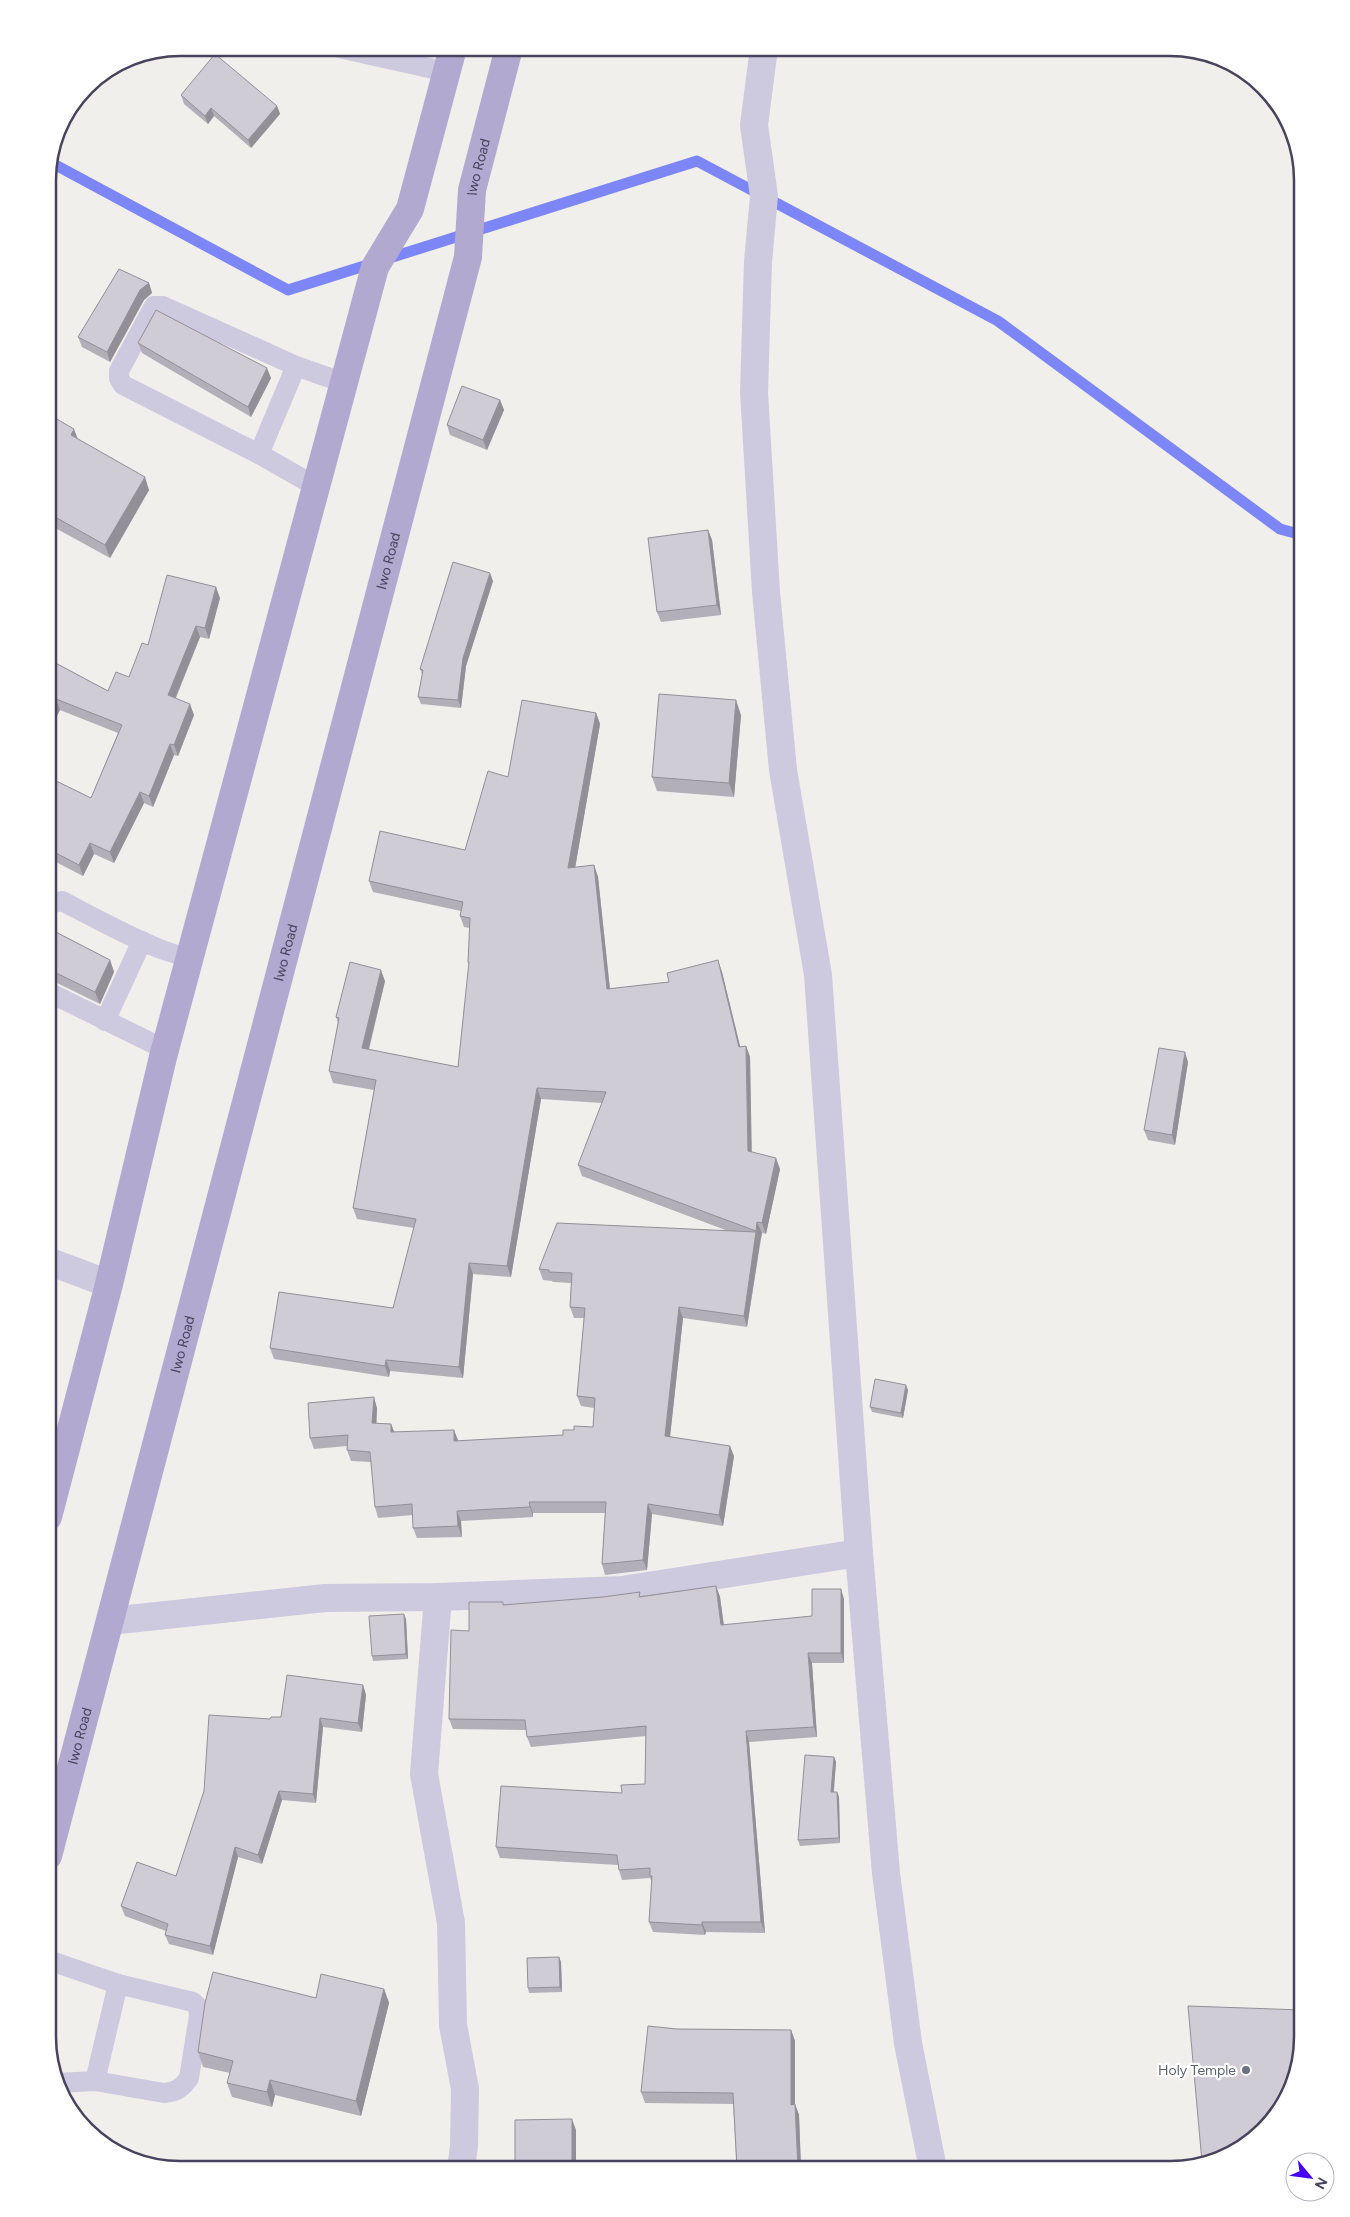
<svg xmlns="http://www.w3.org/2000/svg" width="1350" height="2217" viewBox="0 0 1350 2217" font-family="Figtree,sans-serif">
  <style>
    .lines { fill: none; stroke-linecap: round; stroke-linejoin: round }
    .stream { stroke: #7c86f6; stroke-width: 11 }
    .lane { stroke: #cdc9df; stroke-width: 20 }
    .street { stroke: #cdc9df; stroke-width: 28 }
    .primary { stroke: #b1a9d0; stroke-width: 28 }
    .wall { fill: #b3afb8 }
    .shaded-wall { fill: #928f96 }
    .building { fill: #d0ccd6; stroke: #928f96 }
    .worship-dot { fill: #6b7280; stroke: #fff; stroke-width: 2 }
    .labels { text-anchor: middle; stroke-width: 4.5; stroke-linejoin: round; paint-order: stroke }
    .street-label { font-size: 14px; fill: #48435d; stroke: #fff }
    .worship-label { font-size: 14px; fill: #5b616d; stroke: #fff; text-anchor: end }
    .rim { fill: none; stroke: #48435d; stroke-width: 2.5 }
  </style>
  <rect width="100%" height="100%" fill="#f0efec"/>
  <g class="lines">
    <path class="stream" d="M50 162 288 290 697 161 998 321 1280 529 1302 535"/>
    <g class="lane">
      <path d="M339 48 447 72"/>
      <path d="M259 454 123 385 119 378V371L154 306H163L296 366"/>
      <path d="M317 487 259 454 296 366 344 383"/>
      <path d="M48 904 62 901C84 912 171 961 190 955"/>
      <path d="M48 992 160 1047 163 1057"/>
      <path d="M105 1021 142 941"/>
      <path d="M48 1960 118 1984 193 2002 198 2007 199 2016 189 2078C182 2088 176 2092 164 2093L95 2081 58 2083"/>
      <path d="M95 2081 118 1984"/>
    </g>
    <g class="street">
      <path d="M764 48 754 125 764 196 758 262 754 392 766 592 783 770 818 975 859 1553"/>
      <path d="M48 1261 109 1284"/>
      <path d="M438 1597 424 1774 451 1923 453 2025 465 2089 464 2146 461 2169"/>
      <path d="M110 1621 325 1598 438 1597 622 1590 859 1553 886 1873 908 2043 933 2169"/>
    </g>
    <g class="primary">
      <path d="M48 1517 109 1284 163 1057 375 267 410 209 453 48"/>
      <path id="s1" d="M48 1856 468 257 472 190 509 48"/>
    </g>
  </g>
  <g class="wall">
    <path d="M181 95 277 106 280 114 251 148 214 116 208 124 184 104Z"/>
    <path d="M149 283 152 293 144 300 110 362 82 347 78 337Z"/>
    <path d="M138 343 271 378 251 417 142 353Z"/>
    <path d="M500 400 504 410 487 450 450 435 447 425Z"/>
    <path d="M48 414 77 438 149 490 110 558 48 524Z"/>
    <path d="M708 530 712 540 721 615 661 622 657 612Z"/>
    <path d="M493 581 466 666 461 708 421 704 418 697 422 674 420 669Z"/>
    <path d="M220 598 209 639 200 637 176 698 194 715 178 756 174 755 153 807 144 803 114 863 94 854 83 876 48 858V777L91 798 118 733 60 710 48 733V659L108 691 129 677 148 645Z"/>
    <path d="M596 713 600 724 575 868 594 865 598 877 610 989 669 982 722 972 740 1047 746 1046 750 1057 751 1152 780 1169 766 1234 762 1233 747 1327 683 1318 670 1436 734 1456 723 1526 652 1514 647 1570 605 1575 602 1564 605 1513H533V1517L461 1521 462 1537 417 1538 413 1528V1515L378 1518 375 1507 371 1462 351 1461 347 1450V1446L314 1449 310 1438 377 1408 376 1423 391 1424 394 1432 458 1440V1441L563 1435 574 1430 593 1427 594 1408 581 1406 577 1396 584 1318H574L570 1307 571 1283 553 1282 552 1281 543 1280 539 1269 728 1231 582 1176 578 1165 602 1103 541 1099 511 1277 473 1274 463 1378 390 1371 389 1377 274 1359 270 1348 393 1308 414 1228 357 1219 353 1208 374 1090 333 1083 329 1071 338 1023 336 1017 385 981 369 1050 458 1067 469 965 468 962 470 928 464 927 460 916 461 911 373 892 369 881 465 850 508 777Z"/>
    <path d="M741 715 734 797 657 791 652 777Z"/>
    <path d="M48 928 110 960 114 972 100 1004 53 981 48 980Z"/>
    <path d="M1188 1062 1175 1145 1148 1140 1144 1130Z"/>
    <path d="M908 1390 903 1418 872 1412 870 1407Z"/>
    <path d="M716 1586 720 1597 724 1625 812 1616 844 1599V1663H812L817 1737 749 1742 765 1933 706 1932 705 1935 653 1932 649 1922 652 1882 650 1878 622 1880 619 1870 618 1865 500 1858 496 1847 645 1784 646 1736 531 1747 527 1737 526 1730 453 1729 449 1719 469 1631 504 1605 641 1596Z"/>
    <path d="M406 1619 408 1659 373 1661 372 1656Z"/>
    <path d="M363 1685 366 1695 362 1732 323 1727 316 1803 282 1800 262 1864 238 1857 213 1955 169 1944 165 1935 166 1931 125 1916 121 1906 176 1876 270 1719 281 1717Z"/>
    <path d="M834 1757 836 1762 834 1792H837L839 1797 840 1843 800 1846 798 1840Z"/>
    <path d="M559 1957 561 1962 562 1992 529 1993 528 1988Z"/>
    <path d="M384 1989 389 2003 361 2116 275 2095 272 2107 232 2097 227 2083 230 2073 203 2067 198 2052 316 1998Z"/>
    <path d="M677 2029 791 2030 795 2041V2104L799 2115 801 2169H737L733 2104 645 2103 641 2092Z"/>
  </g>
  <g class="shaded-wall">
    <path d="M277 106 280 114 251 148 248 140Z"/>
    <path d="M211 108 214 116 208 124 205 116Z"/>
    <path d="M149 283 152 293 144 300 110 362 107 352 140 290Z"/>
    <path d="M267 368 271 378 251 417 248 407Z"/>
    <path d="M500 400 504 410 487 450 483 440Z"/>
    <path d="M74 429 79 442 71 435Z"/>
    <path d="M145 477 149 490 110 558 105 545Z"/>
    <path d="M708 530 712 540 721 615 717 605Z"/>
    <path d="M490 573 493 581 466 666 461 708 458 700 463 658Z"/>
    <path d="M216 587 220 598 209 639 205 628Z"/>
    <path d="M196 626 200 637 172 706 168 695Z"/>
    <path d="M56 699 60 710 48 733V714Z"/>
    <path d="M736 700 741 715 734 797 729 783Z"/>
    <path d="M190 704 194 715 178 756 174 745Z"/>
    <path d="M596 713 600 724 573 880 568 868Z"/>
    <path d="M170 744 174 755 153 807 149 796Z"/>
    <path d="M140 792 144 803 114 863 110 852Z"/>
    <path d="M90 843 94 854 83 876 79 865Z"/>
    <path d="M594 865 598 877 611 1000 607 989Z"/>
    <path d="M110 960 114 972 100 1004 95 992Z"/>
    <path d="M718 960 722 972 743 1058 739 1047Z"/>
    <path d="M381 970 385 981 366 1059 362 1048Z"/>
    <path d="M746 1046 750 1057 752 1162 748 1151Z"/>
    <path d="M1185 1052 1188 1062 1175 1145 1172 1135Z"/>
    <path d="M537 1088 541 1099 511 1277 507 1266Z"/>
    <path d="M776 1158 780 1169 766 1234 762 1223Z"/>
    <path d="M757 1222 762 1233 760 1242 756 1231Z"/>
    <path d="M756 1232 760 1242 747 1327 744 1316Z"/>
    <path d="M469 1263 473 1274 463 1378 459 1367Z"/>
    <path d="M679 1307 683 1318 669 1446 665 1436Z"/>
    <path d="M386 1360 390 1371 389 1377 385 1366Z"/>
    <path d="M906 1385 908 1390 903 1418 901 1413Z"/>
    <path d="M374 1397 377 1408 376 1434 372 1423Z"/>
    <path d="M391 1424 395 1434 391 1432Z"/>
    <path d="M454 1430 458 1440V1452L454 1441Z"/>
    <path d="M730 1446 734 1456 723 1526 719 1515Z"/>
    <path d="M529 1502 533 1513V1517L530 1507Z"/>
    <path d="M648 1504 652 1514 647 1570 643 1560Z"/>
    <path d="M457 1511 461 1521 462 1537 458 1526Z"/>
    <path d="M716 1586 720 1597 725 1636 721 1625Z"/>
    <path d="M841 1589 844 1599V1663L841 1653Z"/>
    <path d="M404 1614 406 1619 408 1659 406 1654Z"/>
    <path d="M808 1653 812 1663 817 1737 814 1727Z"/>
    <path d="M363 1685 366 1695 362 1732 358 1723Z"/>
    <path d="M320 1718 323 1727 316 1803 313 1794Z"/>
    <path d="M746 1731 749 1742 765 1933 761 1922Z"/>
    <path d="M834 1757 836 1762 833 1797 831 1792Z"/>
    <path d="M279 1791 282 1800 262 1864 258 1855Z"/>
    <path d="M837 1792 839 1797 840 1843 839 1838Z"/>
    <path d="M235 1847 238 1857 213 1955 210 1946Z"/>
    <path d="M702 1922 706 1932 705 1935 702 1925Z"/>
    <path d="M559 1957 561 1962 562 1992 560 1987Z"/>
    <path d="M384 1989 389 2003 361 2116 356 2101Z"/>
    <path d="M791 2030 795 2041V2116L791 2105Z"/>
    <path d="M270 2080 275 2095 272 2107 267 2092Z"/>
    <path d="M795 2104 799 2115 801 2169H798Z"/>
    <path d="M572 2119 576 2130V2169H572Z"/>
  </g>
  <g class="building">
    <path d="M215 54 277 106 248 140 211 108 205 116 181 95Z"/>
    <path d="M119 269 149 283 140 290 107 352 78 337Z"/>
    <path d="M156 310 267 368 248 407 138 343Z"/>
    <path d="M462 386 500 400 483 440 447 425Z"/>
    <path d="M48 414 74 429 71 435 145 477 105 545 48 513Z"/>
    <path d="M708 530 717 605 657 612 648 538Z"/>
    <path d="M453 562 490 573 463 658 458 700 418 697 423 670 420 669Z"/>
    <path d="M167 575 216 587 205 628 196 626 168 695 190 704 174 745 170 744 149 796 140 792 110 852 90 843 79 865 48 849V777L91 798 122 725 56 699 48 714V659L108 691 116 672 129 677 142 643 148 645Z"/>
    <path d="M659 694 736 700 729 783 652 777Z"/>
    <path d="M522 700 596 713 568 868 594 865 607 989 669 982 667 973 718 960 739 1047 746 1046 748 1151 776 1158 762 1223 757 1222 756 1231 578 1165 606 1092 537 1088 507 1266 469 1263 459 1367 386 1360 385 1366 270 1348 279 1292 393 1308 416 1219 353 1208 376 1080 329 1071 339 1018 336 1017 350 962 381 970 362 1048 458 1067 469 962H468L470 918 460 916 463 902 369 881 380 831 465 850 488 771 508 777Z"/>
    <path d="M48 928 110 960 95 992 48 969Z"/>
    <path d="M1159 1048 1185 1052 1172 1135 1144 1130Z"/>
    <path d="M557 1223 756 1232 744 1316 679 1307 665 1436 730 1446 719 1515 648 1504 643 1560 602 1564 606 1502H529L530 1507 457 1511 458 1526 413 1528 412 1504 375 1507 370 1452 347 1450 348 1435 310 1438 308 1403 374 1397 372 1423 391 1424V1432L454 1430V1441L563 1435V1430H574V1426L593 1427 595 1398 577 1396 585 1308 570 1307 572 1273 549 1272V1270L539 1269Z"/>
    <path d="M875 1379 906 1385 901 1413 870 1407Z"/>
    <path d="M716 1586 721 1625 812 1616V1589H841V1653H808L814 1727 746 1731 761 1922H702V1925L649 1922 652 1876H650V1868L619 1870 617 1855 496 1847 501 1786 622 1793 621 1785 645 1784 646 1726 527 1737 525 1720 449 1719 451 1630 469 1631V1602H503V1605L603 1597 640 1592 639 1597Z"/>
    <path d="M404 1614 406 1654 372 1656 369 1616Z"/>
    <path d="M287 1675 363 1685 358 1723 320 1718 313 1794 279 1791 258 1855 235 1847 210 1946 165 1935 168 1924 121 1906 137 1862 176 1876 204 1791 209 1715 270 1719 271 1717H281Z"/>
    <path d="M805 1755 834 1757 831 1792H837L839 1838 798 1840Z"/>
    <path d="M559 1957 560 1987 528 1988 527 1958Z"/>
    <path d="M213 1972 316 1998 321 1974 384 1989 356 2101 270 2080 267 2092 227 2083 233 2061 198 2052 205 2003Z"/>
    <path d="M1188 2006 1302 2010V2037L1285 2104 1229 2156 1202 2162Z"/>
    <path d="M648 2026 677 2029 791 2030V2105L795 2104 798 2169H737L733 2093 641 2092Z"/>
    <path d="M572 2119V2169H515V2120Z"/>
  </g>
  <circle class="worship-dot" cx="1246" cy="2070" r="5"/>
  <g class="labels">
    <g class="street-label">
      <text dy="5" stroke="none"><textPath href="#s1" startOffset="1744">Iwo Road</textPath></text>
      <text dy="5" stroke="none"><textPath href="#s1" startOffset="1339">Iwo Road</textPath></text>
      <text dy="5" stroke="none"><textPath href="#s1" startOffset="934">Iwo Road</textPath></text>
      <text dy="5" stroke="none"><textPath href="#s1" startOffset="529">Iwo Road</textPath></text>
      <text dy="5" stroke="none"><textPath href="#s1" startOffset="124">Iwo Road</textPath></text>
    </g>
    <g class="worship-label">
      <text x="1236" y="2075">Holy Temple</text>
    </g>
  </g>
  <path d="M0 0H1350V2217H0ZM180 56H1170A124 124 0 0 1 1294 180V2037A124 124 0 0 1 1170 2161H180A124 124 0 0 1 56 2037V180A124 124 0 0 1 180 56Z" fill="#fff" fill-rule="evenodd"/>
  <path class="rim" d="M180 56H1170A124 124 0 0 1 1294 180V2037A124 124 0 0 1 1170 2161H180A124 124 0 0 1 56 2037V180A124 124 0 0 1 180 56Z"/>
  <g transform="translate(1310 2177) rotate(119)"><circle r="24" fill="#ffffff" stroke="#b6b4be"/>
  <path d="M0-4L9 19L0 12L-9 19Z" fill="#4603f3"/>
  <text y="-8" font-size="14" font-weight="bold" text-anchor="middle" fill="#48435d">N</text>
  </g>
</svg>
